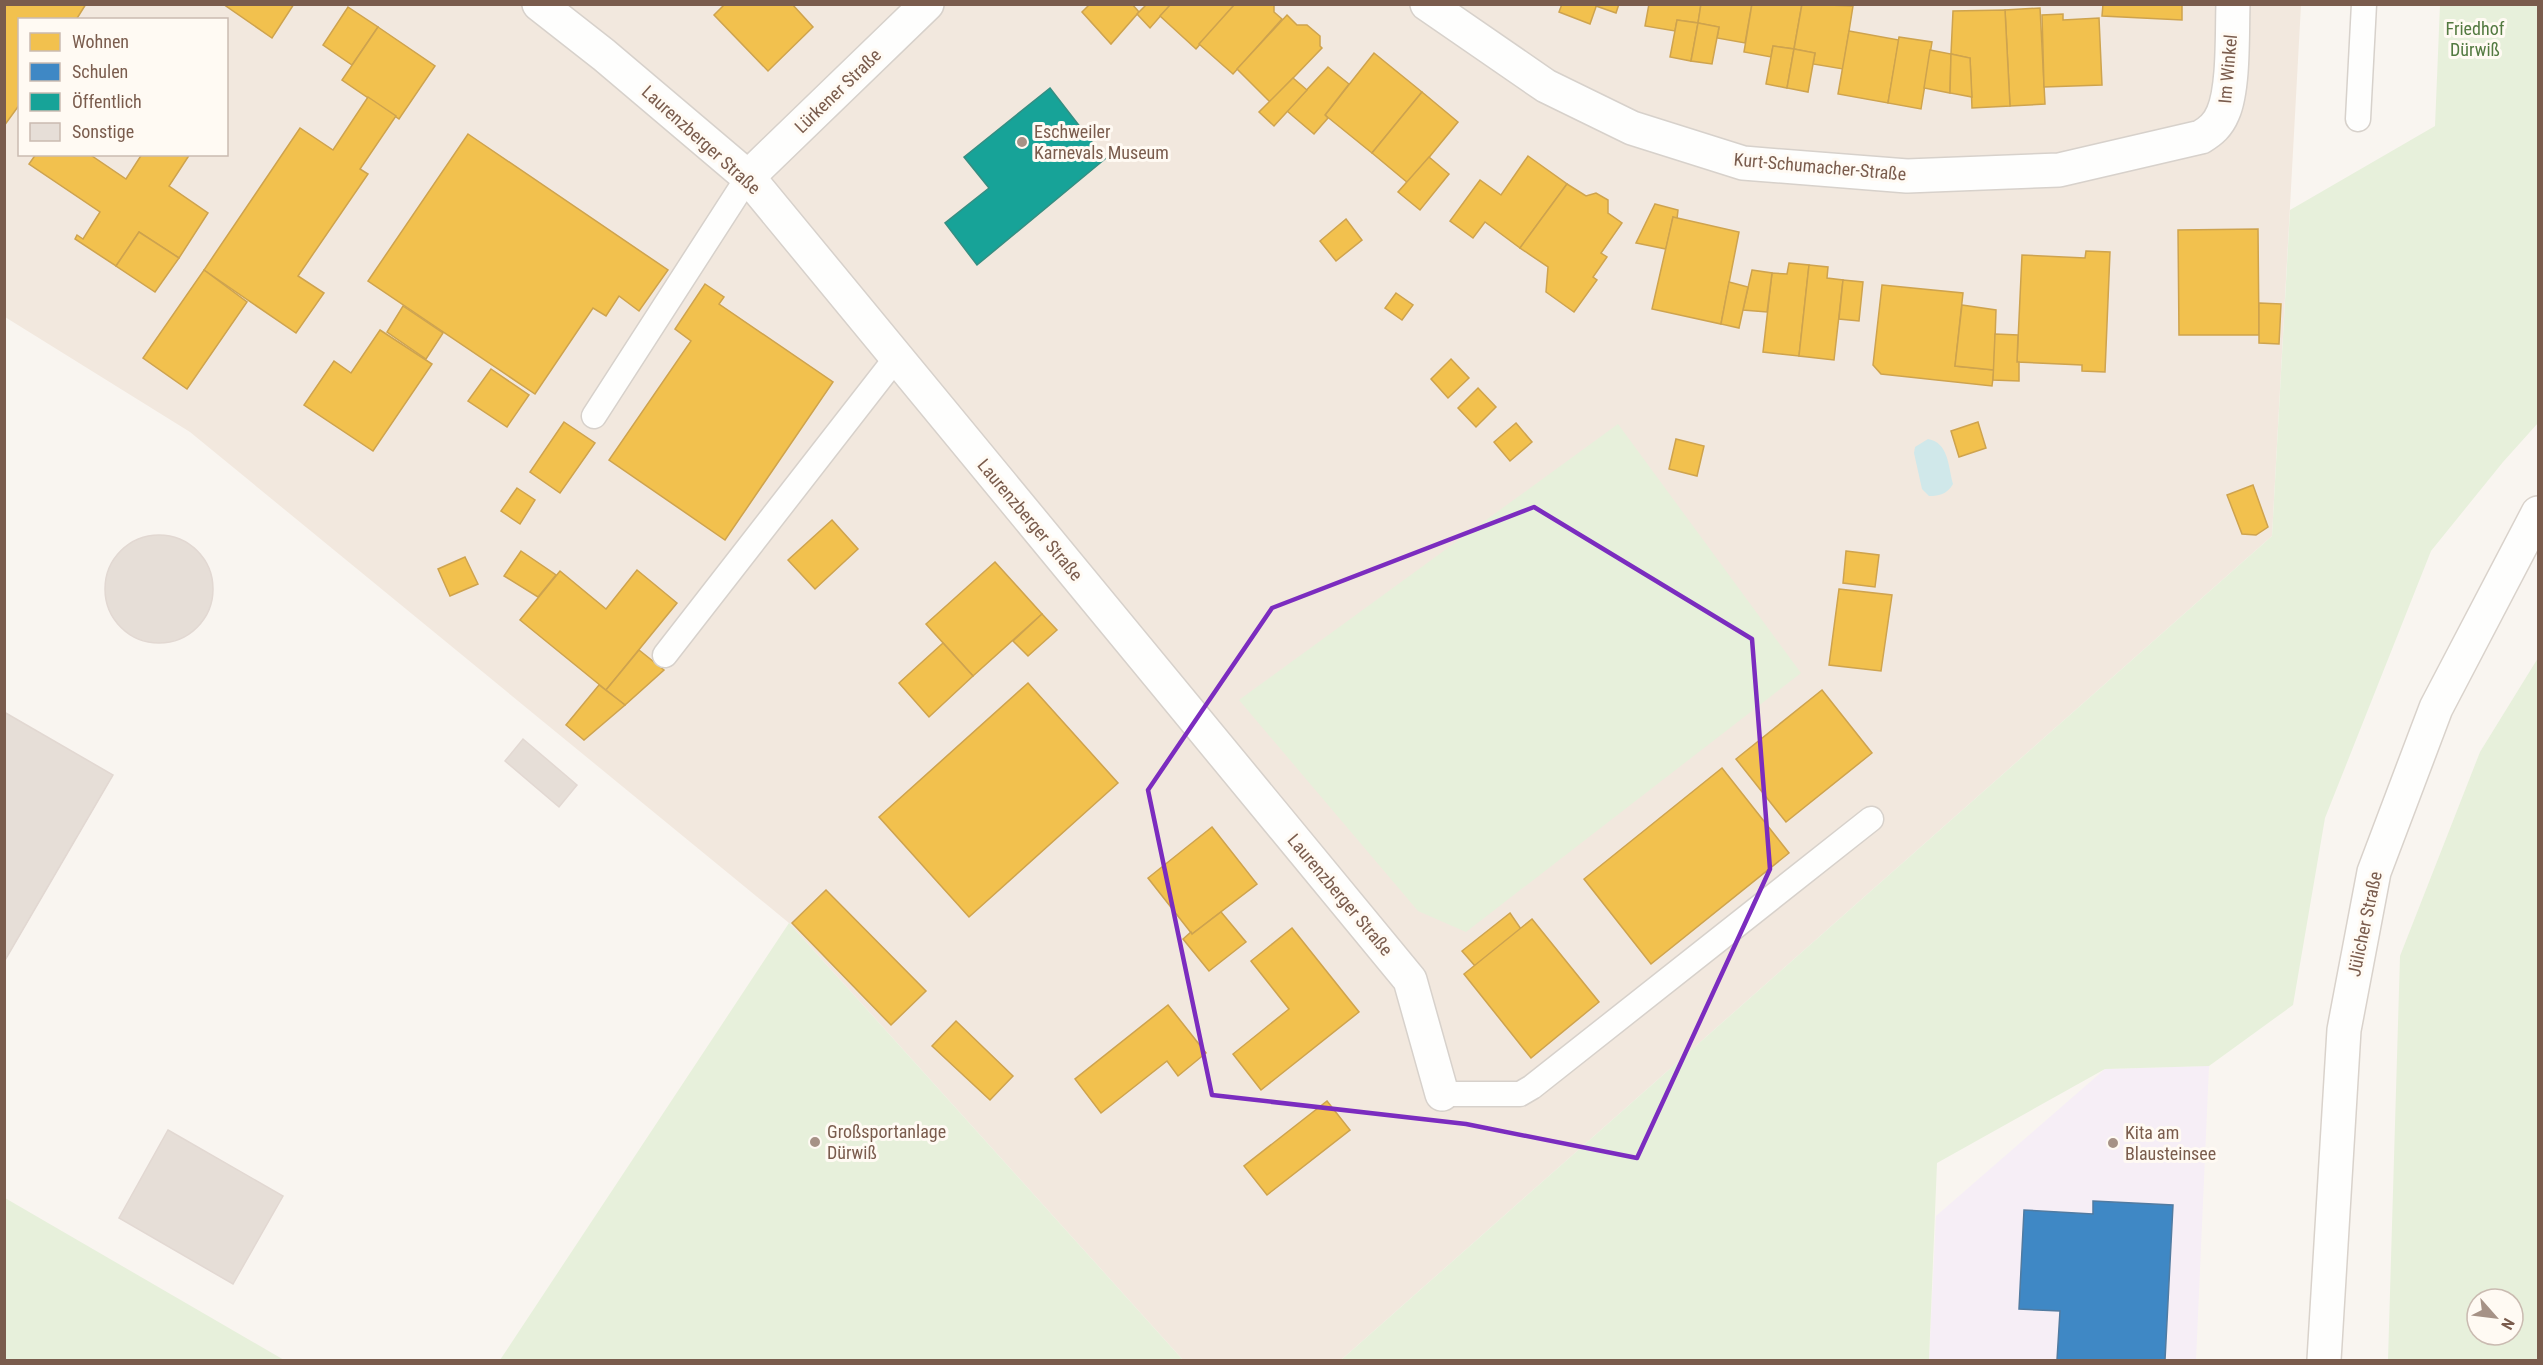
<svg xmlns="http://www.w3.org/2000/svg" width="2543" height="1365" viewBox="0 0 2543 1365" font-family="'Roboto Condensed',sans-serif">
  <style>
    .residential { fill: #f2e8de; fill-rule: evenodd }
    .education { fill: #f6eef6 }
    .green { fill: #e7f0db; fill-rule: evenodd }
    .water { fill: #d0e8ea }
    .homes { fill: #f2c14e; stroke: #cea34e; stroke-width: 1.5 }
    .schools { fill: #3f88c5; stroke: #517ba1; stroke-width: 1.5 }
    .public { fill: #17a398; stroke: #358e82; stroke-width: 1.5 }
    .building { fill: #e6ded7; stroke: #e2d8d2; stroke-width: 1.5 }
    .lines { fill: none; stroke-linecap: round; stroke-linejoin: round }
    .service-casing { stroke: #d7d1cb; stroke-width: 27 }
    .minor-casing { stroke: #d7d1cb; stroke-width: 36 }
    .secondary-casing { stroke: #d9d2cb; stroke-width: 36 }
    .service { stroke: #fefefd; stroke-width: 24 }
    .minor { stroke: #fefefd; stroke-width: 33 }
    .secondary { stroke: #fefefd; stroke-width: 33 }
    .marked { fill: none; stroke: #7b2cbf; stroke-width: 4.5; stroke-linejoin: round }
    .poi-dot { fill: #a69286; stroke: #fffaf3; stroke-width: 2 }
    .labels { text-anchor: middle; stroke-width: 6; stroke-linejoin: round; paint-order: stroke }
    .park-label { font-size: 18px; fill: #537a41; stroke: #fffaf3 }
    .street-label { font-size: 18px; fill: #7a5c4d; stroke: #fffaf3 }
    .poi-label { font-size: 18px; fill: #7a5c4d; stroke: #fffaf3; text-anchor: start }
  </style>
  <rect width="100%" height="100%" fill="#f9f5f0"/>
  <path class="residential" d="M4 5H2301L2272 536 1341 1360H1183L789 923 190 432 5 317ZM20 20H226V154H20Z"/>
  <path class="education" d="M2209 1066 2196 1360H1929L1936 1216 2105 1069Z"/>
  <g class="green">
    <path d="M2440 5H2538V423L2503 462 2431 551 2325 818 2293 1005 2209 1066 2105 1069 1937 1163 1929 1360H1341L2272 536 2290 210 2435 126Z"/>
    <path d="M1618 424 1801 673 1466 932 1418 911 1239 700Z"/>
    <path d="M2538 658V1360H2388L2400 956 2480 752ZM2477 1299H2513V1335H2477Z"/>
    <path d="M789 923 1183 1360H500Z"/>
    <path d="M5 1198 284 1360H5Z"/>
  </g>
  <path class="water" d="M1928 439C1949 443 1948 466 1953 484 1947 494 1940 496 1929 496L1922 489 1914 453 1915 447Z"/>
  <g class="homes">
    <path d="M4 4H86L76 20H20V104L4 126Z"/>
    <path d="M223 4H294L272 38Z"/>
    <path d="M725 4H792L813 27 768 71 714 15Z"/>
    <path d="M1090 4H1132L1139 12 1111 44 1082 12Z"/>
    <path d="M1147 4H1171L1150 28 1137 14Z"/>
    <path d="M1171 4H1235L1196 49 1160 16Z"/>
    <path d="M1235 4H1274V12L1282 19 1233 74 1199 44Z"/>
    <path d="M1562 4H1597L1590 24 1559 12Z"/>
    <path d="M1597 4H1619L1616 13 1596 6Z"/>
    <path d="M1649 4H1701L1698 23 1677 20 1675 31 1645 26Z"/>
    <path d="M1701 4H1752L1745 43 1717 38 1719 27 1698 23Z"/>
    <path d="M1752 4H1802L1794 49 1773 46 1771 57 1744 52Z"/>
    <path d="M1802 4 1853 6 1843 69 1813 64 1815 53 1794 49Z"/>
    <path d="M2103 4H2182V20L2102 16Z"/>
    <path d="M348 7 378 27 352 65 323 45Z"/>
    <path d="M2040 8 2045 104 2010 106 2005 10Z"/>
    <path d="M2005 10 2010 106 1972 108 1970 58 1951 54 1953 11Z"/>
    <path d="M2063 14V20L2099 18 2102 85 2044 87 2042 15Z"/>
    <path d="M1287 15 1297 25H1307L1320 36V46L1322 48 1270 102 1237 69Z"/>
    <path d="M1677 20 1698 23 1691 61 1670 57Z"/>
    <path d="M1698 23 1719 27 1712 64 1691 61Z"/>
    <path d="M378 27 435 66 399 119 342 80Z"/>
    <path d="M1849 31 1899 40 1888 103 1838 94Z"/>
    <path d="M1899 37 1932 42 1921 109 1888 103Z"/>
    <path d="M1773 46 1794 49 1787 88 1766 84Z"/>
    <path d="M1794 49 1815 53 1808 92 1787 88Z"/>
    <path d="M1930 50 1951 54 1950 93 1924 88Z"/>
    <path d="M1374 53 1422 92 1372 153 1325 115Z"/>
    <path d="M1951 54 1970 58 1972 97 1950 93Z"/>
    <path d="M1328 67 1349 84 1325 115 1328 118 1314 134 1287 111Z"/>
    <path d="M1293 78 1307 90 1274 126 1259 112Z"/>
    <path d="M1422 92 1458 122 1408 183 1372 153Z"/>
    <path d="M368 97 396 116 360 169 368 174 298 276 324 293 296 333 204 270 300 128 333 150Z"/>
    <path d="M468 134 668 270 639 311 619 296 606 316 593 308 535 394 368 281Z"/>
    <path d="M36 154H89L126 179 142 154H190L169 186 208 213 179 258 139 232 116 266 75 239 77 235 83 239 100 212 29 164Z"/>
    <path d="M1528 156 1567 184 1520 248 1485 222 1473 238 1450 221 1480 180 1501 195Z"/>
    <path d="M1429 157 1449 174 1420 210 1398 192Z"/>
    <path d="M1567 184 1586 196 1596 193 1608 200V213L1622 223 1601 253 1607 257 1593 277 1597 280 1574 312 1546 292 1548 267 1520 248Z"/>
    <path d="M1655 204 1678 210 1677 219 1673 217 1666 249 1636 243Z"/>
    <path d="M1673 217 1739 232 1721 324 1652 309Z"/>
    <path d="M1346 219 1362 240 1336 261 1320 241Z"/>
    <path d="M2258 229 2259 335H2179L2178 230Z"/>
    <path d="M139 232 179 258 155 292 116 266Z"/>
    <path d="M2086 251 2110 252 2105 372 2082 371V365L2017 362 2022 255 2085 258Z"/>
    <path d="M1789 263 1809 265 1799 356 1763 352 1772 273 1787 274Z"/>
    <path d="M1809 265 1828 267 1827 278 1843 280 1834 360 1799 356Z"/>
    <path d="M204 270 247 302 187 389 143 358Z"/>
    <path d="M1752 270 1772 273 1767 312 1743 310Z"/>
    <path d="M1843 280 1863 282 1859 321 1839 319Z"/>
    <path d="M1729 282 1748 287 1739 328 1721 324Z"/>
    <path d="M705 284 724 297 719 304 833 382 725 540 609 460 691 341 675 329Z"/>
    <path d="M1882 285 1963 293 1955 366 1994 370 1992 386 1881 374 1873 365Z"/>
    <path d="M1396 293 1413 305 1402 320 1385 308Z"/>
    <path d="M2259 303 2281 304 2279 344 2259 343Z"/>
    <path d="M1962 305 1996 310 1994 370 1955 366Z"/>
    <path d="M403 306 443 333 426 359 387 332Z"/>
    <path d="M380 330 432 364 373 451 304 405 334 361 351 373Z"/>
    <path d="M1995 334 2018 335 2017 362H2019V381L1993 380Z"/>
    <path d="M1451 359 1469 378 1448 398 1431 379Z"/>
    <path d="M491 369 529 395 507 427 468 401Z"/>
    <path d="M1478 388 1496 407 1476 427 1458 408Z"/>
    <path d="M564 422 595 443 560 493 530 472Z"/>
    <path d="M1978 422 1986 448 1959 457 1951 431Z"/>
    <path d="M1516 423 1532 442 1510 461 1494 442Z"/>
    <path d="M1676 439 1704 446 1697 476 1669 469Z"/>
    <path d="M2253 485 2268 527 2256 535 2242 534 2227 495Z"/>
    <path d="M517 488 535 500 520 524 501 511Z"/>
    <path d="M832 520 858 549 815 589 788 560Z"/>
    <path d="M521 551 556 575 538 597 504 576Z"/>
    <path d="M1846 551 1879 555 1875 587 1843 583Z"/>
    <path d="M465 557 478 584 450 596 438 569Z"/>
    <path d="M995 562 1042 614 973 676 926 624Z"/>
    <path d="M637 570 677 603 606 690 520 620 560 571 606 609Z"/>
    <path d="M1839 589 1892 595 1881 671 1829 665Z"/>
    <path d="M1042 614 1057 630 1028 656 1013 641Z"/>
    <path d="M943 643 973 676 929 717 899 683Z"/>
    <path d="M639 650 664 670 625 705 606 690Z"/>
    <path d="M1028 683 1118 783 969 917 879 817Z"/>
    <path d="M599 685 625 705 584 740 566 725Z"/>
    <path d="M1822 690 1872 753 1786 822 1736 759Z"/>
    <path d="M1722 768 1789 853 1651 964 1584 879Z"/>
    <path d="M1212 827 1257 884 1192 934 1148 878Z"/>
    <path d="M826 890 926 991 891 1025 792 923Z"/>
    <path d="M1221 912 1246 942 1209 971 1183 939 1191 932 1192 934Z"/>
    <path d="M1510 913 1521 929 1475 966 1462 951Z"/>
    <path d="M1532 919 1599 1002 1531 1058 1464 974Z"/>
    <path d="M1292 928 1359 1012 1261 1090 1233 1054 1289 1009 1251 961Z"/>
    <path d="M1168 1005 1206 1053 1178 1076 1167 1061 1101 1113 1075 1079Z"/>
    <path d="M956 1021 1013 1076 990 1100 932 1046Z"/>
    <path d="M1327 1101 1350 1130 1267 1195 1244 1166Z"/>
  </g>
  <path class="schools" d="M2093 1201 2173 1205 2165 1360H2057L2060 1311 2019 1309 2024 1210 2093 1214Z"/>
  <path class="public" d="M1050 88 1105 159 977 265 945 223 989 188 964 157Z"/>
  <g class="building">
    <circle cx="159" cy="589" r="54"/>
    <path d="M4 712 113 775 4 962Z"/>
    <path d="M523 739 577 785 559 807 505 761Z"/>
    <path d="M168 1130 283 1196 233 1284 119 1218Z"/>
  </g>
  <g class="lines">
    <defs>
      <g id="service">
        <path d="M2358 119 2364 4"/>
        <path d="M594 416 748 177"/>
        <path d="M665 655 896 358"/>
        <path d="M1442 1094H1520L1532 1087 1871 819"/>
      </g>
      <g id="minor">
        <path d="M539 4 604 55 748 177 1410 980 1442 1094"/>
        <path d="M1427 4 1546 86 1632 128 1743 163 1907 176 2059 170 2201 137C2211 131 2218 125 2223 113 2234 88 2232 33 2233 4"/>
        <path d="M748 177 927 4"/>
      </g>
      <path id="secondary" d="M2324 1360 2344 1030 2374 872 2436 708 2538 513"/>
    </defs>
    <use href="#service" class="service-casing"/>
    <use href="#minor" class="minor-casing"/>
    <use href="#secondary" class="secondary-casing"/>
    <use href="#service" class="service"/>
    <use href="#minor" class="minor"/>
    <use href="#secondary" class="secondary"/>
  </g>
  <path class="marked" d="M1534 507 1752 639 1770 869 1637 1158 1466 1124 1212 1095 1148 790 1272 608Z"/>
  <g class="poi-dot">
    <circle cx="1022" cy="142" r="6"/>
    <circle cx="815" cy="1142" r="6"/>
    <circle cx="2113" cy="1143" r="6"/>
  </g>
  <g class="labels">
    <g class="park-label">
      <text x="2475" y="35">Friedhof<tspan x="2475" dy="21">Dürwiß</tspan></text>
    </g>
    <g class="street-label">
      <text transform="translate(2228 69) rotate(-85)" y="6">Im Winkel</text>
      <text transform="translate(838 91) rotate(-44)" y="6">Lürkener Straße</text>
      <text transform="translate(701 140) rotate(42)" y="6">Laurenzberger Straße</text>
      <text transform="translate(1820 167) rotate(5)" y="6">Kurt-Schumacher-Straße</text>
      <text transform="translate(1030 520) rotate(50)" y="6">Laurenzberger Straße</text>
      <text transform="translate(1340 895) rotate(50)" y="6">Laurenzberger Straße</text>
      <text transform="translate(2365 924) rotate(-78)" y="6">Jülicher Straße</text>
    </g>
    <g class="poi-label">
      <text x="1034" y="138">Eschweiler<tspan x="1034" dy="21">Karnevals Museum</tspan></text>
      <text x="827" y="1138">Großsportanlage<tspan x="827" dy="21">Dürwiß</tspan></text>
      <text x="2125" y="1139">Kita am<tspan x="2125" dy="21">Blausteinsee</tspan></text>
    </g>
  </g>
  <rect width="2543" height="1365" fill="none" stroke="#7a5c4d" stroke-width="12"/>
  <rect x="18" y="18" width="210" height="138" fill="#fffaf3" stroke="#cabbb1" stroke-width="1.5"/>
  <rect x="30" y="33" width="30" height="18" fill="#f2c14e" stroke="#cabbb1" stroke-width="1.5"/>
  <text x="72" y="48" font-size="18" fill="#7a5c4d">Wohnen</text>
  <rect x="30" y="63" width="30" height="18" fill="#3f88c5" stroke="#cabbb1" stroke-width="1.5"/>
  <text x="72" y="78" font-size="18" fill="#7a5c4d">Schulen</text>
  <rect x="30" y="93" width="30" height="18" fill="#17a398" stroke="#cabbb1" stroke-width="1.5"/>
  <text x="72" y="108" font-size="18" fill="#7a5c4d">Öffentlich</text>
  <rect x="30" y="123" width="30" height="18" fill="#e6ded7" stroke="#cabbb1" stroke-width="1.5"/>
  <text x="72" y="138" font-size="18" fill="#7a5c4d">Sonstige</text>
  <g transform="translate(2495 1317) rotate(118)"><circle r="28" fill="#fffaf3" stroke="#cabbb1" stroke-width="1.5"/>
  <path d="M0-4.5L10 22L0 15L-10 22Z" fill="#a69286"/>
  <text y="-9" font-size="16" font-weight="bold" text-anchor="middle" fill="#7a5c4d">N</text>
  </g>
</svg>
